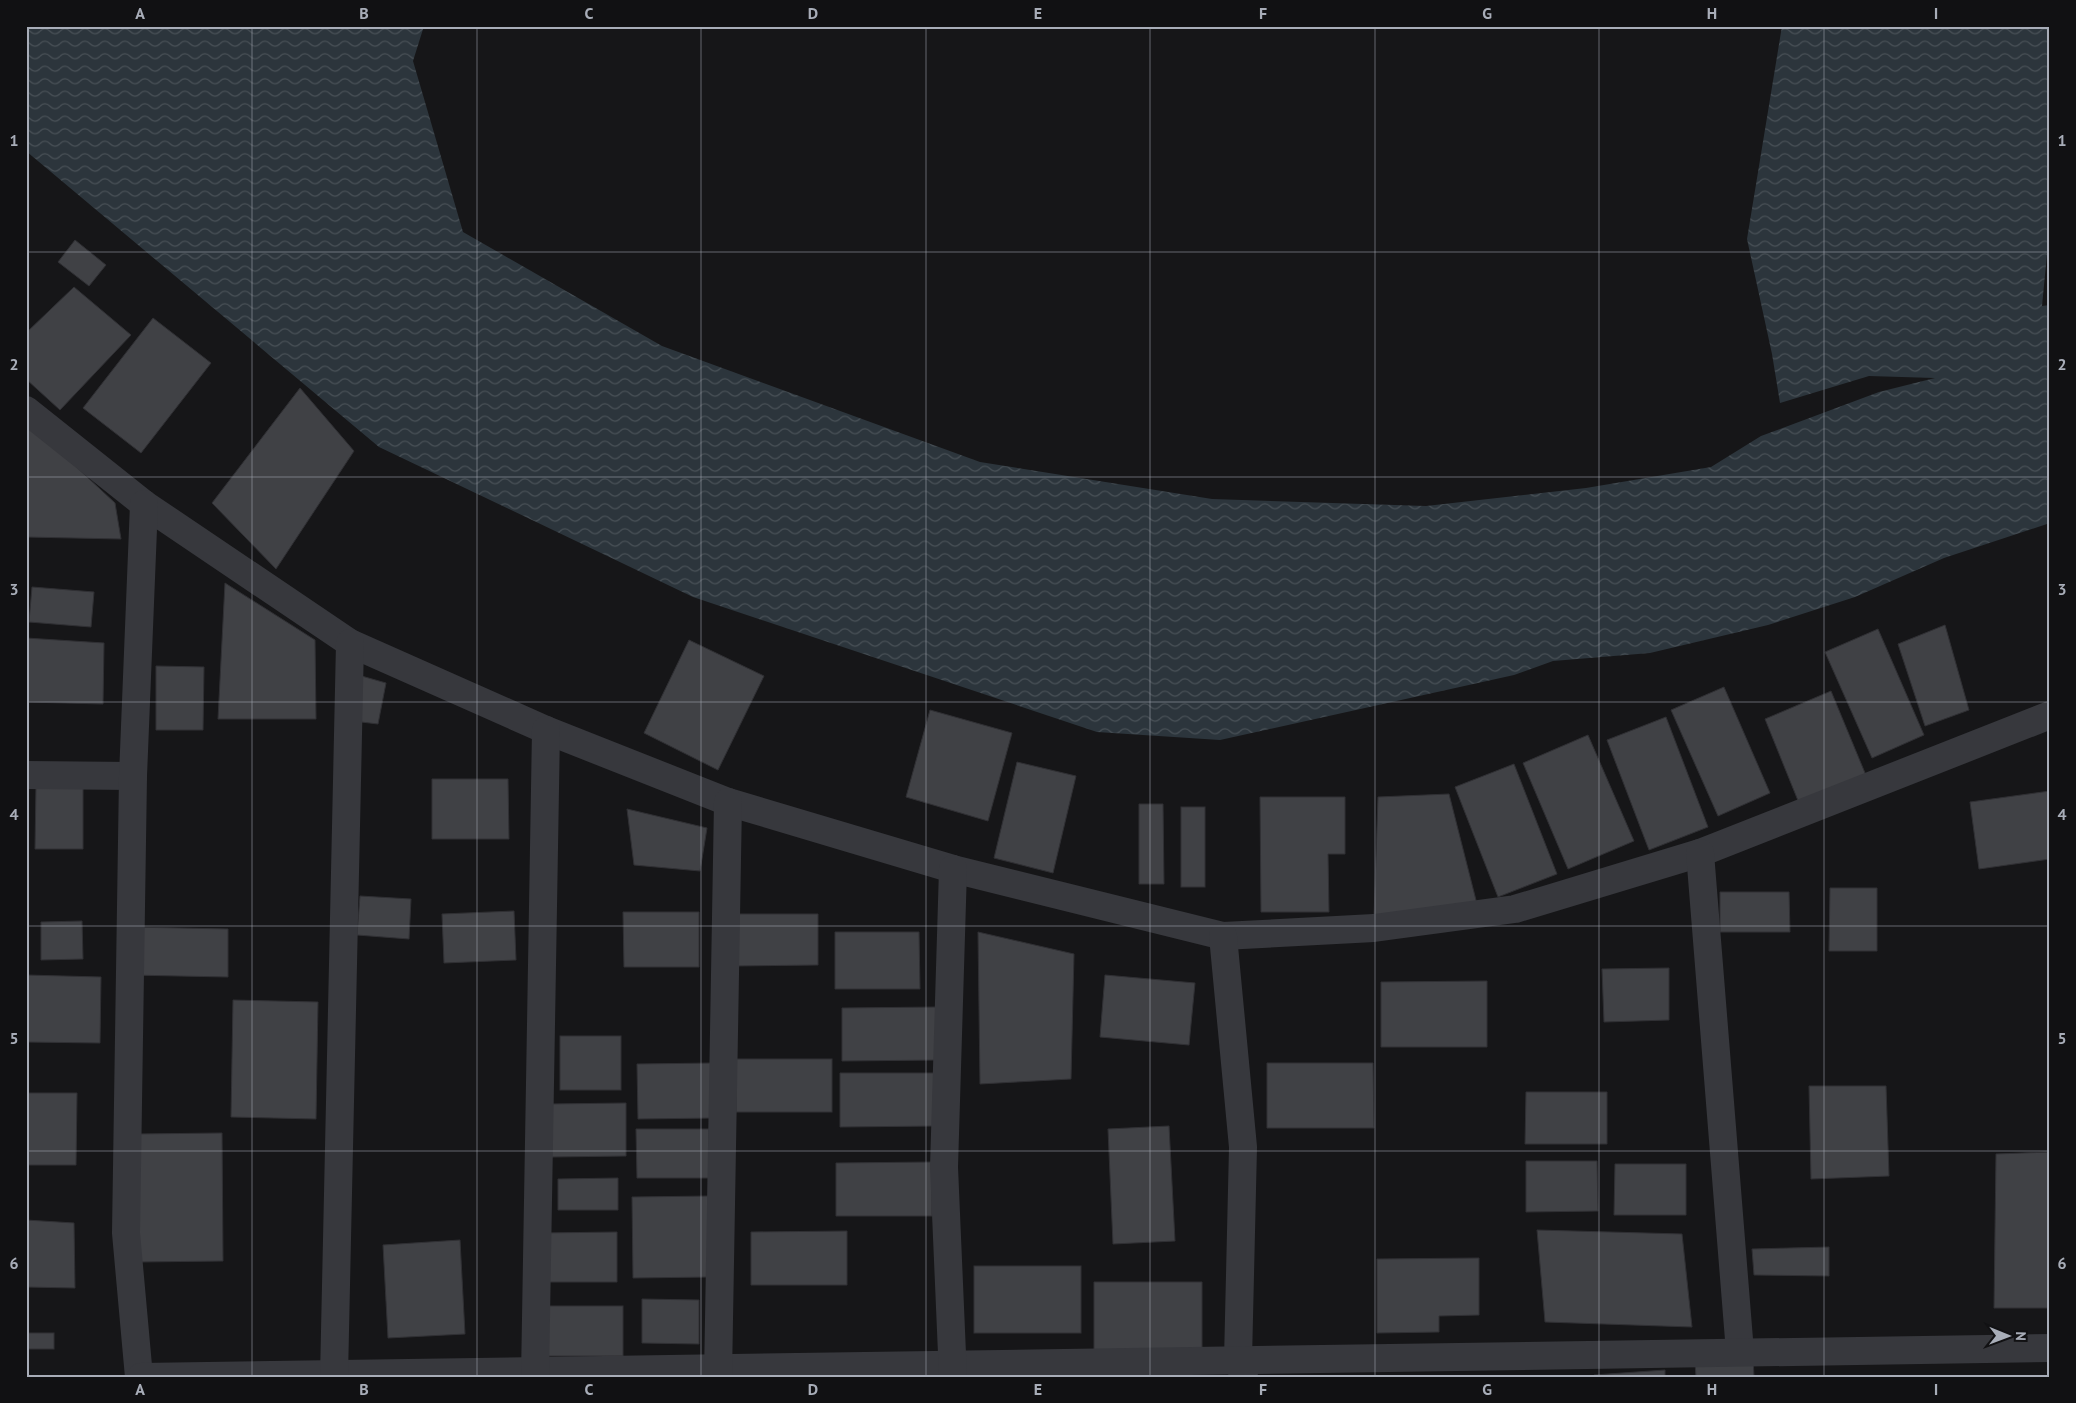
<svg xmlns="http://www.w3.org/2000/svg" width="2076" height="1403" viewBox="0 0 2076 1403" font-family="'PT Sans',sans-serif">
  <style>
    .water { fill: url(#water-waves) }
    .building { fill: #404145; stroke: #303034 }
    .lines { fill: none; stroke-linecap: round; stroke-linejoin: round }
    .minor { stroke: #37383d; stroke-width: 28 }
    .grid { fill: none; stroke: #a8adb8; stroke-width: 1; stroke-opacity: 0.55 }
    .neatline { fill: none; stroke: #a8adb8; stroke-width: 2 }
    .grid-label { font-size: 16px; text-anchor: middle; font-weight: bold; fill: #a8adb8 }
  </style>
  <defs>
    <pattern id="water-waves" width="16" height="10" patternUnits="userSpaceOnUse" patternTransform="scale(1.25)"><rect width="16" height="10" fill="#2c353c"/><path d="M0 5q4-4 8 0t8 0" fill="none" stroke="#485056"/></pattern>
  </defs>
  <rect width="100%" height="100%" fill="#161618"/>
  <path class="water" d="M26 26H424L413 61 463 232 662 346 980 462 1212 499 1426 506 1586 488 1711 467 1761 436 1879 392 1935 378 1869 376 1780 403 1772 354 1747 239 1782 26H2050V223L2042 306 2050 305V523L1944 558 1855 597 1768 625 1650 653 1553 661 1514 675 1220 740 1097 732 693 597 379 447 26 151Z"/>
  <g class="building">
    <path d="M75 240 106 265 89 286 58 262Z"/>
    <path d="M74 287 131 335 60 410 26 379V333Z"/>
    <path d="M153 318 211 363 141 453 83 408Z"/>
    <path d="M300 388 354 451 276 569 212 503Z"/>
    <path d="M26 420 115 503 121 539 26 537Z"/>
    <path d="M225 583 315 640 316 719H218Z"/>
    <path d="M32 587 94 592 91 627 29 622Z"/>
    <path d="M1945 625 1969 710 1925 726 1898 644Z"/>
    <path d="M1878 629 1924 735 1872 758 1825 652Z"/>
    <path d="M26 638 104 643 103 704 26 702Z"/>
    <path d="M689 640 764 676 718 770 644 733Z"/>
    <path d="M156 666 204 667 203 730H156Z"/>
    <path d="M358 675 386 683 378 724 353 721Z"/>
    <path d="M1724 687 1770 793 1718 816 1671 710Z"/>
    <path d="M1831 691 1870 785 1803 813 1765 719Z"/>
    <path d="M930 710 1012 733 988 821 906 797Z"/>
    <path d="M1666 717 1708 827 1649 850 1607 740Z"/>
    <path d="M1588 735 1634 841 1568 869 1523 763Z"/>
    <path d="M1017 762 1076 776 1053 873 994 858Z"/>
    <path d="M1514 764 1557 874 1498 897 1455 787Z"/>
    <path d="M432 779H508L509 839H432Z"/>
    <path d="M36 785 83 786V849H35Z"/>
    <path d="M2050 791V859L1979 869 1970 802Z"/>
    <path d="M1449 794 1479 912 1374 917 1378 797Z"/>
    <path d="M1260 797H1345V854H1328L1329 912H1261Z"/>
    <path d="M1139 804H1163L1164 884H1139Z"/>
    <rect x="1181" y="807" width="24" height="80"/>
    <path d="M627 809 707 828 700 871 634 865Z"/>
    <path d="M1830 888H1877V951H1829Z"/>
    <path d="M1720 892H1789L1790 932H1720Z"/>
    <path d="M360 896 411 899 409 939 357 935Z"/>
    <path d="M514 911 516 960 444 963 442 914Z"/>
    <path d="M623 912H699V967H624Z"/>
    <path d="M735 914H818V965L735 966Z"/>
    <path d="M82 921 83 959 41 960V922Z"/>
    <path d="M131 927 228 929V977L130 975Z"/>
    <path d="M835 932H919L920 989H835Z"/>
    <path d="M978 932 1074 954 1071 1079 980 1084Z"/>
    <path d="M1669 968V1020L1604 1022 1602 969Z"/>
    <path d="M26 975 101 977 100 1043 26 1042Z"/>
    <path d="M1105 975 1195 983 1189 1045 1100 1037Z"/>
    <path d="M1487 981V1047H1381V982Z"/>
    <path d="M233 1000 318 1002 316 1119 231 1117Z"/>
    <path d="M938 1007V1060L842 1061V1008Z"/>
    <rect x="560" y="1036" width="61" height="54"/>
    <rect x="736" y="1059" width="96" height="53"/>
    <path d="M713 1063 714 1118 638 1119 637 1064Z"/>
    <path d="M1267 1063H1373L1374 1128H1267Z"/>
    <path d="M840 1073H935L936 1126 840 1127Z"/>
    <path d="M1809 1086H1886L1889 1176 1811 1179Z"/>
    <path d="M1526 1092H1607V1144H1525Z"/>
    <path d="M26 1093H77L76 1165H26Z"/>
    <path d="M626 1103V1156L551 1157 550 1104Z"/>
    <path d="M1169 1126 1175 1241 1113 1244 1108 1129Z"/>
    <path d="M636 1129H709V1178H637Z"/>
    <path d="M222 1133 223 1261 138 1262 137 1134Z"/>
    <path d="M2050 1152V1308H1994L1996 1154Z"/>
    <path d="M1526 1161H1597L1598 1211 1526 1212Z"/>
    <path d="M932 1162V1216H836V1163Z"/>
    <path d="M1615 1164H1686V1215H1614Z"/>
    <path d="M618 1178V1210H558V1179Z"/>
    <path d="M710 1196V1277L633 1278 632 1197Z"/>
    <path d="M26 1220 74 1223 75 1288 26 1287Z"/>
    <path d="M1537 1230 1682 1234 1692 1327 1545 1322Z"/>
    <path d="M847 1231V1285H751V1232Z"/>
    <path d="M617 1232V1282H543L542 1233Z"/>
    <path d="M460 1240 465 1334 388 1338 383 1245Z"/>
    <path d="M1829 1247V1276L1754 1275 1752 1249Z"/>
    <path d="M1479 1258V1315L1439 1316V1332L1377 1333V1259Z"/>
    <rect x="974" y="1266" width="107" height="67"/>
    <path d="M1094 1282H1202V1349L1094 1350Z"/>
    <path d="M642 1299 699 1300V1344L642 1343Z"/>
    <rect x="548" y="1306" width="75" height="50"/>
    <rect x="26" y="1333" width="28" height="16"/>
    <path d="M1753 1358 1754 1377H1696L1695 1362Z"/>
    <path d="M1665 1370V1377H1594V1375Z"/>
  </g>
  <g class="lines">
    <g class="minor">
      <path d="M26 410 144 504 350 643 546 730 728 802 953 869 1223 936 1374 928 1515 909 1700 853 2050 715"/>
      <path d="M26 775 133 776"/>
      <path d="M1700 853 1740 1352"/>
      <path d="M1223 936 1243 1147 1238 1360 1244 1377"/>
      <path d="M139 1377 126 1233 133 776 144 504"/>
      <path d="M141 1377 2050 1348"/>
      <path d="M334 1377 350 643"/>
      <path d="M535 1377 546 730"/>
      <path d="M718 1377 728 802"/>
      <path d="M953 1377 944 1167 953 869"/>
    </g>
  </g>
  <path class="grid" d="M252 26V1377M477 26V1377M701 26V1377M926 26V1377M1150 26V1377M1375 26V1377M1599 26V1377M1824 26V1377M26 252H2050M26 477H2050M26 702H2050M26 926H2050M26 1151H2050"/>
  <rect width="2076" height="1403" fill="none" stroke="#111113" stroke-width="55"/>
  <g transform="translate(2008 1336) rotate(91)" stroke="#111113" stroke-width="4" paint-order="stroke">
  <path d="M0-4L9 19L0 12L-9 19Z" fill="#a8adb8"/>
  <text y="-8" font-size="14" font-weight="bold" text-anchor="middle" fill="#a8adb8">N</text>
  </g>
  <rect x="28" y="28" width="2020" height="1348" class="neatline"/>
  <g class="grid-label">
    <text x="140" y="19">A</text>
    <text x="364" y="19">B</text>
    <text x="589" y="19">C</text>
    <text x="813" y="19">D</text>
    <text x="1038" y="19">E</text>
    <text x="1263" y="19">F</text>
    <text x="1487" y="19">G</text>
    <text x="1712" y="19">H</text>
    <text x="1936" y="19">I</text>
    <text x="14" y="146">1</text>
    <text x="2062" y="146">1</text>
    <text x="14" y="370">2</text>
    <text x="2062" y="370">2</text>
    <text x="14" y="595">3</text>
    <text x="2062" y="595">3</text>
    <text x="14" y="820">4</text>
    <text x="2062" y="820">4</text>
    <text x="14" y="1044">5</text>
    <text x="2062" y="1044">5</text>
    <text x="14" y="1269">6</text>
    <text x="2062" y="1269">6</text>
    <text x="140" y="1395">A</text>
    <text x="364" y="1395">B</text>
    <text x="589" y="1395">C</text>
    <text x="813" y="1395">D</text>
    <text x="1038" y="1395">E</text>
    <text x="1263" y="1395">F</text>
    <text x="1487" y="1395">G</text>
    <text x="1712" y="1395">H</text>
    <text x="1936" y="1395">I</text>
  </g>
</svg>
